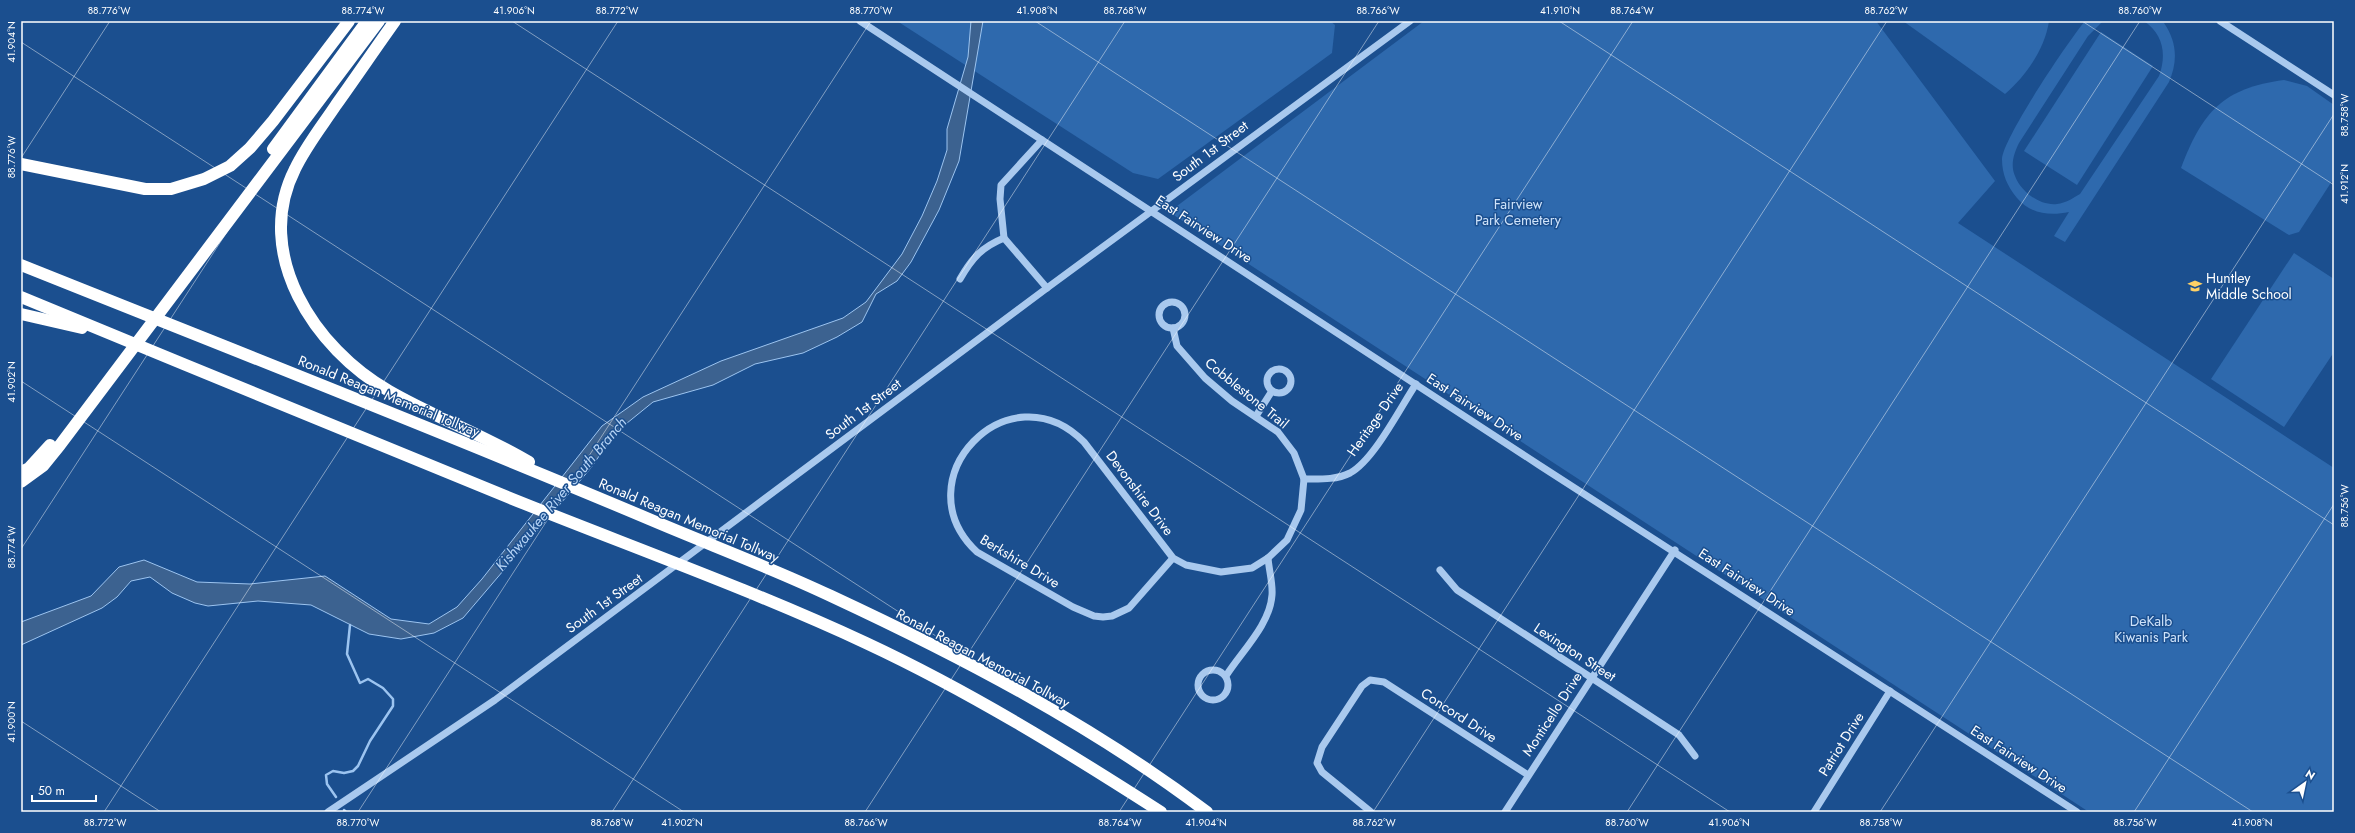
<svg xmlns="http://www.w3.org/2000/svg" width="2355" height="833" viewBox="0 0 2355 833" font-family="Jost,sans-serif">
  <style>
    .green { fill: #2e69ad }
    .water { fill: #3c6290; stroke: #9cc4f0 }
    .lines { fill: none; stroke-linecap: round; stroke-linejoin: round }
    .stream { stroke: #9cc4f0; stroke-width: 2.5 }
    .minor { stroke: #a9c9ee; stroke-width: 7 }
    .highway { stroke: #fff; stroke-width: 12 }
    .ticks { fill: none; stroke: #fff; stroke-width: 1; stroke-opacity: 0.45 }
    .labels { text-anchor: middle; stroke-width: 3; stroke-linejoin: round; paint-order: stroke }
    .street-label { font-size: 14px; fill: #fff; stroke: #1b4f8f }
    .park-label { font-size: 14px; fill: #cfe3fa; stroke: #1b4f8f }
    .poi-label { font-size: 14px; fill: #fff; stroke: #1b4f8f; text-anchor: start }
    .water-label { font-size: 15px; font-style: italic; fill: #b5d3f5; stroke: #1b4f8f }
    .neatline { fill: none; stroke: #fff; stroke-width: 1.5 }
    .ticks-label { font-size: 10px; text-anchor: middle; fill: #fff }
  </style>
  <rect width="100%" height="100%" fill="#1b4f8f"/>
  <g class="green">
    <path d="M897 21H1330L1335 25 1332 53 1158 179 1133 173Z"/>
    <path d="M1424 21H1876L1995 181 1958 223 2334 468V812H2089L1169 212Z"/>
    <path d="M1903 21H2049C2045 49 2025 77 2005 94Z"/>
    <path d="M2085 21H2103L2088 36 2019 143C2014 153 2010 165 2015 176 2021 192 2040 206 2057 204 2066 203 2073 198 2080 194L2159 76C2167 54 2163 34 2144 21L2164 23C2177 42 2178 61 2169 82L2065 242 2054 236 2069 212C2050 216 2030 214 2017 198 2007 186 2002 174 2002 159 2003 138 2069 40 2085 21Z"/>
    <path d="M2101 32 2153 66 2077 185 2024 151Z"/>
    <path d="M2284 80 2307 86 2334 105V178L2299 232 2289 235 2181 168C2202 112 2223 88 2284 80Z"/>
    <path d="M2294 253 2334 279V352L2284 427 2211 379Z"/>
  </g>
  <path class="water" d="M971 21H983L959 161 939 210 911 262 897 281 876 294 862 322 837 337 803 353 755 364 713 385 653 402 616 432 590 469 463 618 434 633 401 639 369 634 311 605 258 601 208 606 195 603 172 593 150 577 131 581 117 597 102 608 21 645V622L91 596 119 567 144 560 197 582 250 584 325 576 391 619 429 624 457 607 482 579 602 426 643 397 721 361 843 318 866 302 902 254 922 216 937 181 947 150V129L968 57Z"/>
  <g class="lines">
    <g class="stream">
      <path d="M336 797 327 784 326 775 333 771 344 773 353 771 358 766 370 741 393 706V699L383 688 368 679 360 683 347 654 350 625"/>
      <path d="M344 810 346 812"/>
    </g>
    <g class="minor">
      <path d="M860 21 1539 465 2077 812"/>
      <path d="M2220 21 2334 95"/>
      <path d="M1004 238 1000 199 1001 185 1042 140"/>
      <path d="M960 279C972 258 982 247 1004 238L1047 288"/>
      <circle cx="1172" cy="315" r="13"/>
      <path d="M1173 328 1177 346 1205 378 1232 401 1278 432 1294 453 1304 479 1301 510 1287 540 1268 558 1252 568 1221 572 1186 565 1173 558 1084 442C1009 366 900 480 977 552L1073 607 1094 616 1103 617 1112 616 1129 608 1173 558"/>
      <circle cx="1279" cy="381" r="12"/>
      <path d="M1256 416 1272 391"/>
      <path d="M1304 479C1320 479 1336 480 1350 473 1374 460 1400 408 1416 384"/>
      <path d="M1440 570 1457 590 1679 735 1695 756"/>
      <circle cx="1213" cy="685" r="15"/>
      <path d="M1226 676C1241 652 1270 625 1272 595 1273 584 1269 570 1268 558"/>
      <path d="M328 812 495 700 1047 288 1410 21"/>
      <path d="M1371 812 1322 772 1317 763 1322 747 1362 686 1370 680 1384 682 1528 775"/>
      <path d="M1505 812 1675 550"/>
      <path d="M1814 812 1890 691"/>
    </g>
    <g class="highway">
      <path d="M395 21C375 49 356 77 336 105 322 126 306 146 295 169 252 254 315 349 389 391 434 417 484 435 529 462"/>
      <path d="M273 149 367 21"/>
      <path d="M21 164 145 189H171L204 179 230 166 250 148 273 121 349 21"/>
      <path d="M21 265C231 349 441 431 649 519 710 545 772 568 831 596 962 657 1092 725 1207 812"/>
      <path d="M21 297C184 364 347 432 510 498 629 546 750 589 866 643 969 691 1066 751 1161 812"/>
      <path d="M21 314 82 328"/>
      <path d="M21 472 29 468 50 445"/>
      <path d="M21 482 43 466 60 445 379 21"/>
    </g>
  </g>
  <path class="ticks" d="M512 21 1730 812M1035 21 2253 812M1559 21 2334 525M2082 21 2334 185M21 42 1207 812M21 158 110 21M21 381 684 812M21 549 364 21M21 721 161 812M104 812 618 21M358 812 871 21M612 812 1125 21M865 812 1379 21M1119 812 1633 21M1373 812 1887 21M1627 812 2140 21M1880 812 2334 114M2134 812 2334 504"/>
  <defs>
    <symbol id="school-bare" viewBox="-9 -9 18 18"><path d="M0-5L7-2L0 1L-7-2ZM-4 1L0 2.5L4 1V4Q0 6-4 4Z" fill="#ffd166" stroke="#1b4f8f" stroke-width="2.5" paint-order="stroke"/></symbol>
  </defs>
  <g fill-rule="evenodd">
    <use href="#school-bare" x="2185" y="276" width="20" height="20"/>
  </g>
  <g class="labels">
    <g class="street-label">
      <text transform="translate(1210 151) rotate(-37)" y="5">South 1st Street</text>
      <text transform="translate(1204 229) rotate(33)" y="5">East Fairview Drive</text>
      <text transform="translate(1247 393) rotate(39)" y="5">Cobblestone Trail</text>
      <text transform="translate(389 396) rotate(22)" y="5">Ronald Reagan Memorial Tollway</text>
      <text transform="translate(1475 407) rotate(33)" y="5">East Fairview Drive</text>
      <text transform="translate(863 409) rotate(-37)" y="5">South 1st Street</text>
      <text transform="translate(1375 419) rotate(-55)" y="5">Heritage Drive</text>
      <text transform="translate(1140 493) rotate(53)" y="5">Devonshire Drive</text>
      <text transform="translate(689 520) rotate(23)" y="5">Ronald Reagan Memorial Tollway</text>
      <text transform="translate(1020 561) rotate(31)" y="5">Berkshire Drive</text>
      <text transform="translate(1747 582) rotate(33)" y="5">East Fairview Drive</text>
      <text transform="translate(604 603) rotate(-36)" y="5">South 1st Street</text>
      <text transform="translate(1575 652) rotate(33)" y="5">Lexington Street</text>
      <text transform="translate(983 658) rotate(28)" y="5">Ronald Reagan Memorial Tollway</text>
      <text transform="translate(1552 714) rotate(-57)" y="5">Monticello Drive</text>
      <text transform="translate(1459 715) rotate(33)" y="5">Concord Drive</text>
      <text transform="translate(1841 744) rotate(-58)" y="5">Patriot Drive</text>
      <text transform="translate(2019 759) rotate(33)" y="5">East Fairview Drive</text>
    </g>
    <g class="park-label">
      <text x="1518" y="209">Fairview<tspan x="1518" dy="16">Park Cemetery</tspan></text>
      <text x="2151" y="626">DeKalb<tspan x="2151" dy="16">Kiwanis Park</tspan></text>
    </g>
    <g class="poi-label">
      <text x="2206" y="283">Huntley<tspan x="2206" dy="16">Middle School</tspan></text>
    </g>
    <g class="water-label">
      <text transform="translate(561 494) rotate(-50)" y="5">Kishwaukee River South Branch</text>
    </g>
  </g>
  <rect width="2355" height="833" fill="none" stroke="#1b4f8f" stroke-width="44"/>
  <g transform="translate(2305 783) rotate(33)" stroke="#1b4f8f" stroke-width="3" paint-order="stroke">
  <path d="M0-3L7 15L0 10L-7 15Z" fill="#ffffff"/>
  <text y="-6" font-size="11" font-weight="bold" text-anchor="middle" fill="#ffffff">N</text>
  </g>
  <path d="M32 795v6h64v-6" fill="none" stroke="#ffffff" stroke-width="2"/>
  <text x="38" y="795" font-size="12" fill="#ffffff" stroke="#1b4f8f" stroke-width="3" paint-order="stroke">50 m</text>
  <rect x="22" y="22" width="2311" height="789" class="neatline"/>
  <g class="ticks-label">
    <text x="109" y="14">88.776°W</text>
    <text x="363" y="14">88.774°W</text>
    <text x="514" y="14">41.906°N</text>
    <text x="617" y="14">88.772°W</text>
    <text x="871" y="14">88.770°W</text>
    <text x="1037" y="14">41.908°N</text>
    <text x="1125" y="14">88.768°W</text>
    <text x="1378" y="14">88.766°W</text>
    <text x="1560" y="14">41.910°N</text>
    <text x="1632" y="14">88.764°W</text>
    <text x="1886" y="14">88.762°W</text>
    <text x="2140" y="14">88.760°W</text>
    <text transform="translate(11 42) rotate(-90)" y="4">41.904°N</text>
    <text transform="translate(2344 115) rotate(-90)" y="4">88.758°W</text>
    <text transform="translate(11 157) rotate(-90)" y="4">88.776°W</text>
    <text transform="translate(2344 184) rotate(-90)" y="4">41.912°N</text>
    <text transform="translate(11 382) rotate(-90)" y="4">41.902°N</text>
    <text transform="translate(2344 506) rotate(-90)" y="4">88.756°W</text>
    <text transform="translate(11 547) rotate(-90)" y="4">88.774°W</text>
    <text transform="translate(11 722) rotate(-90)" y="4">41.900°N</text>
    <text x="105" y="826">88.772°W</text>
    <text x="358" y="826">88.770°W</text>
    <text x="612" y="826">88.768°W</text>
    <text x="682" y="826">41.902°N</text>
    <text x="866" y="826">88.766°W</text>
    <text x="1120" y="826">88.764°W</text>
    <text x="1206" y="826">41.904°N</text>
    <text x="1374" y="826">88.762°W</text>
    <text x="1627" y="826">88.760°W</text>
    <text x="1729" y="826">41.906°N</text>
    <text x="1881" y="826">88.758°W</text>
    <text x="2135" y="826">88.756°W</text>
    <text x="2252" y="826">41.908°N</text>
  </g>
</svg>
